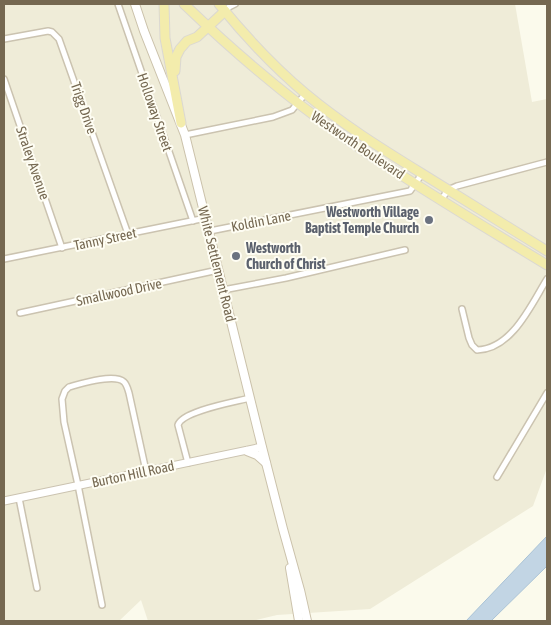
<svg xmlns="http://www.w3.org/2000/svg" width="551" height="625" viewBox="0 0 551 625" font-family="'Asap Condensed',sans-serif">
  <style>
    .residential { fill: #efecd8 }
    .water { fill: #c2d5e4; stroke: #a9c2d5 }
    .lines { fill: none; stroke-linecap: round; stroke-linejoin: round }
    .minor-casing { stroke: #cbc3b0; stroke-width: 8 }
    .tertiary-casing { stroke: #cbc3b0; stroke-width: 9 }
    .secondary-casing { stroke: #cbc2ab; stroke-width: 10 }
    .primary-casing { stroke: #dbd8d2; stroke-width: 11 }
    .minor { stroke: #fff; stroke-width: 5 }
    .tertiary { stroke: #fff; stroke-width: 7 }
    .secondary { stroke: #fff; stroke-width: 8 }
    .primary { stroke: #f3ecac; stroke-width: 9 }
    .worship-dot { fill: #6b7280; stroke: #fefdf3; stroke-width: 2 }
    .labels { text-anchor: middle; stroke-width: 4; stroke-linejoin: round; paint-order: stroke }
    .street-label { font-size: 14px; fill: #756851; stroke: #fefdf3 }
    .worship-label { font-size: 14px; font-weight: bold; fill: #5b616d; stroke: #fefdf3; text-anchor: end }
  </style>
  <rect width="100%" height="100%" fill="#fbfaec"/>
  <path class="residential" d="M4 4H515L532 102 547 99V468L533 506 370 609 277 615 252 621H148L141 600 119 621H4Z"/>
  <path class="water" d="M547 536V566L491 621H466Z"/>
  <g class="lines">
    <defs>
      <g id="minor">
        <path d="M118 4 193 221"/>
        <path d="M225 11 229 7 235 4"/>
        <path d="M4 39 48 31 52 32 59 39 128 234"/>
        <path d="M4 79 62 248"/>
        <path d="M185 135 273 117 292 110 306 93"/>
        <path d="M441 200 448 190 457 186 547 162"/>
        <path d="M210 231 410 191 422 174"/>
        <path d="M4 259 206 218"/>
        <path d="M223 290 286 278 405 250"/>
        <path d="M462 309 469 338 472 345 477 350C512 349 531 305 547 279"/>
        <path d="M20 313 218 270"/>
        <path d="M188 463 178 425C182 411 235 402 250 398"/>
        <path d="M497 477 547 393"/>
        <path d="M19 498 37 588"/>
        <path d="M102 605 78 485 64 422 62 399 65 391 69 387C80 384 114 373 124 382 127 385 128 390 129 393L146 471"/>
      </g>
      <path id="tertiary" d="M4 501 262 447"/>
      <g id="secondary">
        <path d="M135 4 144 31 185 135 262 447 283 529 300 590 307 621"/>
        <path d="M247 451 257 455 266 463"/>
        <path d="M290 568 299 621"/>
      </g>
      <g id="primary">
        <path d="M164 4 165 38 181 123"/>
        <path d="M184 4C235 53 289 99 348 140 412 184 480 224 547 265"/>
        <path d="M219 4C245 36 274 67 306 94 342 124 382 149 421 173 463 199 505 225 547 251"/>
        <path d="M175 71 176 57 180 49 187 41 197 37 225 11"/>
      </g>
    </defs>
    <use href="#minor" class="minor-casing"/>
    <use href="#tertiary" class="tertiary-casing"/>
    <use href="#secondary" class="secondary-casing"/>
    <use href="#primary" class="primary-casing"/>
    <use href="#minor" class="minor"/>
    <use href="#tertiary" class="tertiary"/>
    <use href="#secondary" class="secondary"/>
    <use href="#primary" class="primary"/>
  </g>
  <g class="worship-dot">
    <circle cx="429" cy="220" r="5"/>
    <circle cx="236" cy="256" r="5"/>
  </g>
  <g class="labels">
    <g class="street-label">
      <text transform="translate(84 108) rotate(71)" y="5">Trigg Drive</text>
      <text transform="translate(155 112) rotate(71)" y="5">Holloway Street</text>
      <text transform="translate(358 145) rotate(34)" y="5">Westworth Boulevard</text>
      <text transform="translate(33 163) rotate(71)" y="5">Straley Avenue</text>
      <text transform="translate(261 221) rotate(-11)" y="5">Koldin Lane</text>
      <text transform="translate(105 239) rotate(-12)" y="5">Tanny Street</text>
      <text transform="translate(217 264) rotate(76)" y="5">White Settlement Road</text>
      <text transform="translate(119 292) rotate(-12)" y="5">Smallwood Drive</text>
      <text transform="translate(133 474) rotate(-12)" y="5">Burton Hill Road</text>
    </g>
    <g class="worship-label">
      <text x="419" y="217">Westworth Village<tspan x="419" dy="16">Baptist Temple Church</tspan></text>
      <text x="246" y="253" text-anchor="start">Westworth<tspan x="246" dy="16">Church of Christ</tspan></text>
    </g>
  </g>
  <rect width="551" height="625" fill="none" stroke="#756851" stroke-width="10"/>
</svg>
